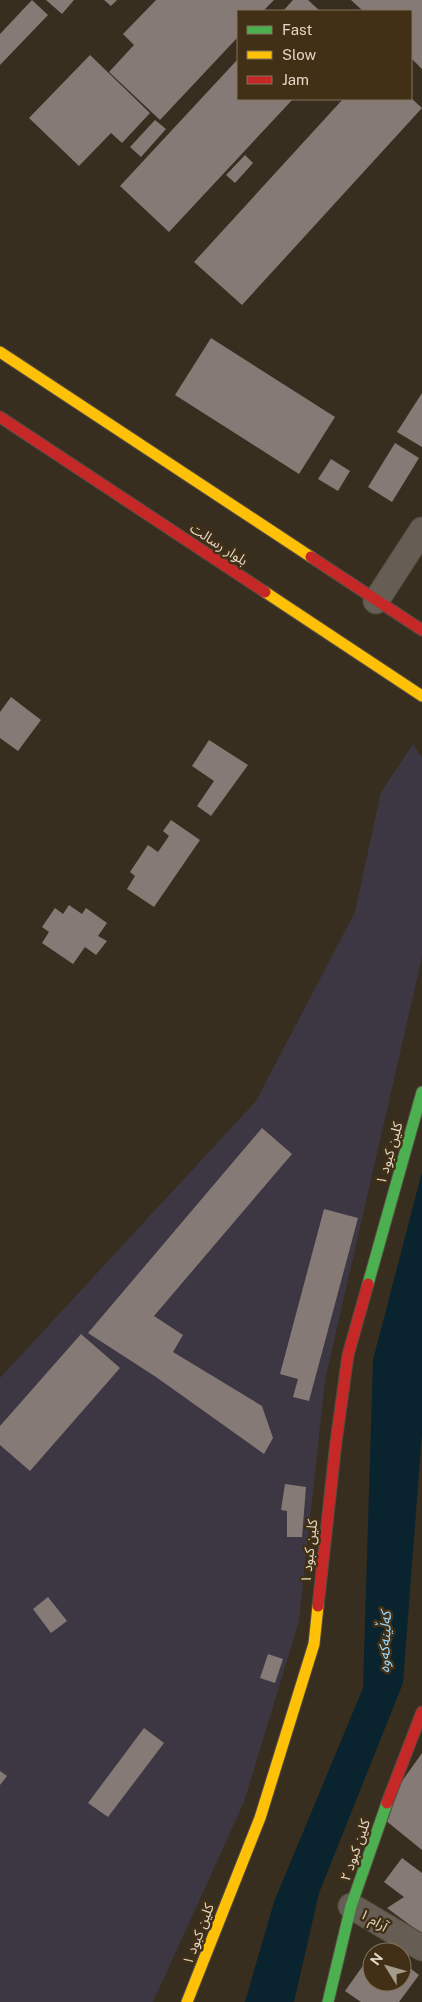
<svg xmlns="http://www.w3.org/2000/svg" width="422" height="2002" viewBox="0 0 422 2002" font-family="'Public Sans','Noto Sans Arabic',sans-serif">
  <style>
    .industrial { fill: #3d3743 }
    .water { fill: #09232f }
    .building { fill: #867a76 }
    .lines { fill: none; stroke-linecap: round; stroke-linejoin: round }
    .street-casing { stroke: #554c40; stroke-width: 27 }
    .fast-casing { stroke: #554c40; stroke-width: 13 }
    .slow-casing { stroke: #554c40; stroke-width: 13 }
    .jam-casing { stroke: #554c40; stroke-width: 13 }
    .street { stroke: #665e55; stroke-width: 25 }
    .fast { stroke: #4caf50; stroke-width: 11 }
    .slow { stroke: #ffc107; stroke-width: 11 }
    .jam { stroke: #c62828; stroke-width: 11 }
    .labels { text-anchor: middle; stroke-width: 5; stroke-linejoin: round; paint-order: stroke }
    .street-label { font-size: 14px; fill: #e2d7c7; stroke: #413015 }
    .water-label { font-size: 15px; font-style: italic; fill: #94d8fe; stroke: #413015 }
  </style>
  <rect width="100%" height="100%" fill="#372e1f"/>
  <path class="industrial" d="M413 744 422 758V957L325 1380 299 1621 244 1802 153 2002H0V1378L256 1101 355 912 381 792Z"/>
  <path class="water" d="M422 1172V1433L403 1683 319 1893 294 2002H245L274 1902 363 1688 373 1360Z"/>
  <g class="building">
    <path d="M32 0 48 15 0 65V34Z"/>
    <path d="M46 0H74L62 14Z"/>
    <path d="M104 0H117L111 6Z"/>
    <path d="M156 0H274L263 11H238V37L160 120 109 72 134 45 123 34Z"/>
    <path d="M293 0H308L320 11H283Z"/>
    <path d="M351 0H422V69L411 58V11H363Z"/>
    <path d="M90 55 150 113 122 143 111 133 79 166 29 118Z"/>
    <path d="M238 59V99H293L169 232 120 186Z"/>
    <path d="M411 98 422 108 242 305 194 262 343 99Z"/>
    <path d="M155 120 166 129 141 157 130 147Z"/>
    <path d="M245 155 253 163 235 183 226 175Z"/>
    <path d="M211 338 335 417 299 474 175 395Z"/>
    <path d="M422 393V447L397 432Z"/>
    <path d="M395 443 419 458 392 502 368 487Z"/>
    <path d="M331 459 350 471 338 491 318 479Z"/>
    <path d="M11 697 41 720 18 751 0 738V712Z"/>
    <path d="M209 740 248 765 211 816 197 806 214 781 192 766Z"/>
    <path d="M171 820 200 840 154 907 127 889 135 876 130 872 148 845 158 852 169 836 163 831Z"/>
    <path d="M69 905 82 914 86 908 107 923 98 936 107 941 96 955 85 947 73 964 42 943 49 932 42 927 55 908 63 914Z"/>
    <path d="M262 1128 292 1154 154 1316 183 1335 173 1352 262 1406 273 1438 264 1454 156 1377 88 1333Z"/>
    <path d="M324 1209 358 1218 309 1401 293 1397 298 1379 280 1374Z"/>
    <path d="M81 1334 120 1368 30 1471 0 1445V1426Z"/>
    <path d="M285 1484 306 1487 302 1537H287V1511L281 1510Z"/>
    <path d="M48 1597 67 1621 51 1633 33 1609Z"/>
    <path d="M268 1654 283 1659 275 1683 260 1678Z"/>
    <path d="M144 1728 164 1743 108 1817 88 1803Z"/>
    <path d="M422 1753V1850L385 1820 400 1784Z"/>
    <path d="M0 1771 7 1776 0 1785Z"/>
    <path d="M402 1858 422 1873V1934L387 1908 404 1897 384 1882Z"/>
    <path d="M378 1945 388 1952H373Z"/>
    <path d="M372 1953V1982H402V1962L419 1975 399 2002H361L345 1991Z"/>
  </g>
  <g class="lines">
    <defs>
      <g id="street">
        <path d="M376 601 422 530"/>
        <path d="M351 1906 422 1948"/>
      </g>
      <g id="fast">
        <path d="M368 1284 422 1092"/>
        <path d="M328 2002 351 1906 387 1803"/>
      </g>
      <g id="slow">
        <path d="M0 352 311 557"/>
        <path d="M265 592 422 696"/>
        <path d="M187 2002 260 1818 314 1644 318 1606"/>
      </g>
      <g id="jam">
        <path d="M0 417 265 592"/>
        <path d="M311 557 422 630"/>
        <path d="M318 1606 336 1442 348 1355 368 1284"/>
        <path d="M387 1803 422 1712"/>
      </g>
    </defs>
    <use href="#street" class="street-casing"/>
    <use href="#fast" class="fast-casing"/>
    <use href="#slow" class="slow-casing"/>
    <use href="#jam" class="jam-casing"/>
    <use href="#street" class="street"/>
    <use href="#fast" class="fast"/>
    <use href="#slow" class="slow"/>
    <use href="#jam" class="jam"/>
  </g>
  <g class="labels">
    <g class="street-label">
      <text transform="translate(219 544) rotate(33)" y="5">بلوار رسالت</text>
      <text transform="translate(389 1153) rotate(-74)" y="5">کلین کبود ۱</text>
      <text transform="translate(309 1551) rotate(-84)" y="5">کلین کبود ۱</text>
      <text transform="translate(355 1850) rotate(-71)" y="5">کلین کبود ۲</text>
      <text transform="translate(374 1920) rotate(31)" y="5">آرام ۱</text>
      <text transform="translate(198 1934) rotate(-69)" y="5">کلین کبود ۱</text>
    </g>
    <g class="water-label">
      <text transform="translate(385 1642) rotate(-88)" y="5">کەڵینەکەوە</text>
    </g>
  </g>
  <rect x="237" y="10" width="175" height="90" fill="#413015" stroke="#81735c"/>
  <rect x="247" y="26" width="25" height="8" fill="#4caf50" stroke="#81735c"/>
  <text x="282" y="35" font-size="15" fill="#e2d7c7">Fast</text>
  <rect x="247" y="51" width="25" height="8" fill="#ffc107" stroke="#81735c"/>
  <text x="282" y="60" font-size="15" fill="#e2d7c7">Slow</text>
  <rect x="247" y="76" width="25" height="8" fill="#c62828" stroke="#81735c"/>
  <text x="282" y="85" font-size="15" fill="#e2d7c7">Jam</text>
  <g transform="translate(387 1967) rotate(307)"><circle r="24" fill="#413015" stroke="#81735c"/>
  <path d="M0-4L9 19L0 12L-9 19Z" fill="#a69c8c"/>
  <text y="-8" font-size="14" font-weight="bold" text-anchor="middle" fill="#e2d7c7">N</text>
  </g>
</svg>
